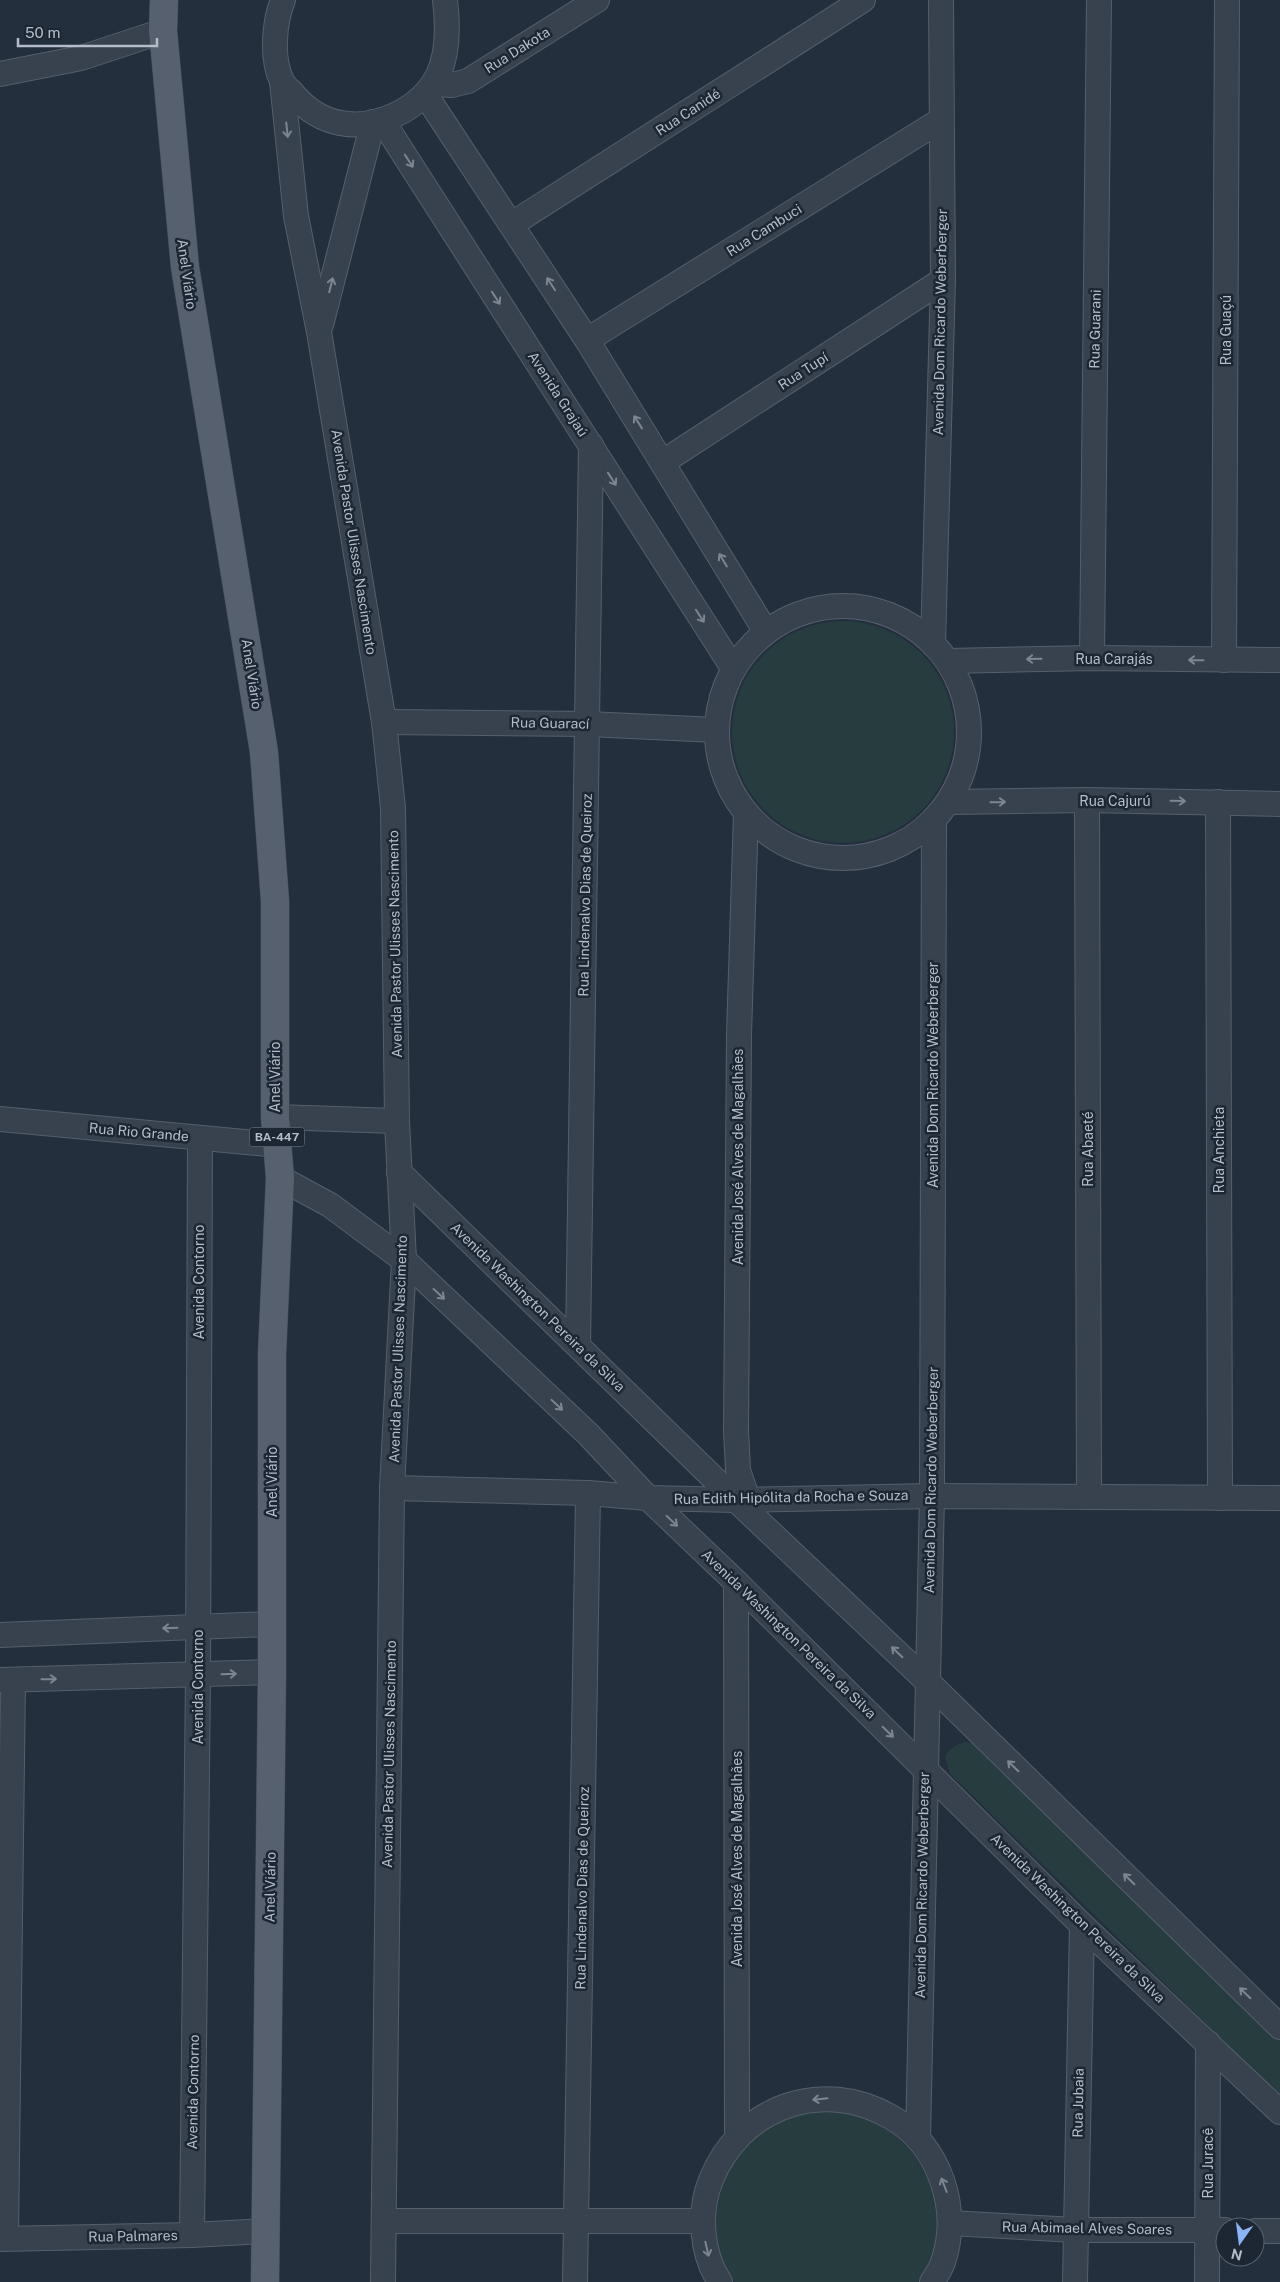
<svg xmlns="http://www.w3.org/2000/svg" width="1280" height="2282" viewBox="0 0 1280 2282" font-family="'Public Sans',sans-serif">
  <style>
    .green { fill: #263c3f }
    .lines { fill: none; stroke-linecap: round; stroke-linejoin: round }
    .minor-casing { stroke: #565f6c; stroke-width: 26 }
    .major-casing { stroke: #414a57; stroke-width: 29 }
    .minor { stroke: #38414e; stroke-width: 24 }
    .major { stroke: #56606e; stroke-width: 28 }
    .oneway { stroke: #7c8592 }
    .labels { text-anchor: middle; stroke-width: 5; stroke-linejoin: round; paint-order: stroke }
    .shield { fill: #1d2633; stroke: #878f9c; stroke-width: 1 }
    .shield-label { font-size: 12px; font-weight: bold; fill: #b4bcc9 }
    .street-label { font-size: 14px; fill: #b4bcc9; stroke: #1d2633 }
  </style>
  <rect width="100%" height="100%" fill="#242f3e"/>
  <g class="green">
    <circle cx="843" cy="732" r="111"/>
    <path d="M967 1742 973 1743 1280 2041V2096L950 1774 945 1757C950 1747 956 1744 967 1742Z"/>
    <path d="M812 2112C832 2112 853 2112 872 2121 931 2149 958 2227 918 2282H735C702 2236 714 2173 756 2136 772 2122 792 2117 812 2112Z"/>
  </g>
  <g class="lines">
    <defs>
      <g id="minor">
        <path d="M283 0C274 22 271 59 282 81 285 87 291 91 295 96 321 126 358 132 395 115 414 106 429 94 438 75 449 52 448 24 445 0"/>
        <path d="M0 74 81 58 163 31"/>
        <path d="M282 82 296 216 319 332 384 722 393 808 397 1121 404 1260 392 1488 383 2282"/>
        <path d="M433 84 452 85 468 81 597 0"/>
        <path d="M425 94 587 340 766 632"/>
        <path d="M382 120 733 668"/>
        <path d="M512 224 863 0"/>
        <path d="M321 325 373 122"/>
        <path d="M587 340 941 120"/>
        <path d="M663 462 943 280"/>
        <circle cx="843" cy="732" r="126"/>
        <path d="M933 644 943 280 941 0"/>
        <path d="M1092 658 1099 0"/>
        <path d="M1224 660 1227 0"/>
        <path d="M948 661 1092 658 1280 660"/>
        <path d="M384 722 588 724 716 730"/>
        <path d="M1087 800 1089 1497"/>
        <path d="M949 802 1087 800 1280 804"/>
        <path d="M1218 802 1220 1498"/>
        <path d="M746 813 739 1035 736 1430 738 1470 748 1500"/>
        <path d="M275 1117 397 1121"/>
        <path d="M0 1119 278 1145"/>
        <path d="M399 1172 736 1500 928 1682 1280 2027"/>
        <path d="M280 1178 330 1205 404 1260 588 1434 648 1498 736 1582 1082 1925 1280 2112"/>
        <path d="M578 1345 591 445"/>
        <path d="M392 1488 588 1493 648 1498 736 1500 932 1496 1280 1498"/>
        <path d="M736 1582 737 2136"/>
        <path d="M0 1635 271 1624"/>
        <path d="M0 1680 272 1672"/>
        <path d="M918 2139 932 1496 934 821"/>
        <path d="M384 2221H703"/>
        <path d="M950 2223 1075 2230H1225"/>
        <path d="M1255 2231H1280"/>
        <path d="M192 2235 198 1675 200 1138"/>
        <path d="M6 2238 13 1680"/>
        <path d="M0 2239 192 2235 266 2231"/>
        <path d="M575 2282 588 1493"/>
        <path d="M720 2282C701 2254 698 2211 711 2180 740 2107 822 2077 891 2117 940 2145 961 2210 943 2262 941 2269 936 2276 932 2282"/>
        <path d="M1075 2282 1082 1925"/>
        <path d="M1207 2282 1208 2043"/>
      </g>
      <path id="major" d="M164 0 163 31 185 267 264 752 275 901V1117L280 1178 272 1354V1672L265 2282"/>
    </defs>
    <use href="#minor" class="minor-casing"/>
    <use href="#major" class="major-casing"/>
    <use href="#minor" class="minor"/>
    <use href="#major" class="major"/>
  </g>
  <defs><path id="oneway-shaft" d="M-6 0H5M1.5-3L5.5 0L1.5 3" fill="none" stroke-width="1.6" stroke-linecap="round" stroke-linejoin="round" transform="scale(1.25)"/></defs>
  <g class="oneway">
    <use href="#oneway-shaft" transform="translate(287 130) rotate(84)"/>
    <use href="#oneway-shaft" transform="translate(409 161) rotate(57)"/>
    <use href="#oneway-shaft" transform="translate(551 284) rotate(-123)"/>
    <use href="#oneway-shaft" transform="translate(331 285) rotate(-76)"/>
    <use href="#oneway-shaft" transform="translate(496 298) rotate(57)"/>
    <use href="#oneway-shaft" transform="translate(638 422) rotate(-122)"/>
    <use href="#oneway-shaft" transform="translate(612 479) rotate(57)"/>
    <use href="#oneway-shaft" transform="translate(723 560) rotate(-121)"/>
    <use href="#oneway-shaft" transform="translate(700 616) rotate(57)"/>
    <use href="#oneway-shaft" transform="translate(1034 659) rotate(179)"/>
    <use href="#oneway-shaft" transform="translate(1196 660) rotate(-179)"/>
    <use href="#oneway-shaft" transform="translate(1178 801) rotate(1)"/>
    <use href="#oneway-shaft" transform="translate(998 802) rotate(-1)"/>
    <use href="#oneway-shaft" transform="translate(439 1294) rotate(43)"/>
    <use href="#oneway-shaft" transform="translate(557 1405) rotate(43)"/>
    <use href="#oneway-shaft" transform="translate(672 1521) rotate(43)"/>
    <use href="#oneway-shaft" transform="translate(170 1628) rotate(178)"/>
    <use href="#oneway-shaft" transform="translate(897 1652) rotate(-136)"/>
    <use href="#oneway-shaft" transform="translate(229 1674) rotate(-2)"/>
    <use href="#oneway-shaft" transform="translate(49 1679) rotate(-1)"/>
    <use href="#oneway-shaft" transform="translate(888 1732) rotate(44)"/>
    <use href="#oneway-shaft" transform="translate(1013 1766) rotate(-136)"/>
    <use href="#oneway-shaft" transform="translate(1129 1879) rotate(-136)"/>
    <use href="#oneway-shaft" transform="translate(1245 1993) rotate(-136)"/>
    <use href="#oneway-shaft" transform="translate(820 2099) rotate(174)"/>
    <use href="#oneway-shaft" transform="translate(944 2185) rotate(-111)"/>
    <use href="#oneway-shaft" transform="translate(707 2249) rotate(77)"/>
  </g>
  <g class="labels">
    <rect class="shield" x="249.5" y="1127.5" width="55" height="19" rx="4"/>
    <g class="shield-label">
      <text x="277" y="1141">BA-447</text>
    </g>
    <g class="street-label">
      <text transform="translate(517 50) rotate(-32)" y="5">Rua Dakota</text>
      <text transform="translate(688 112) rotate(-33)" y="5">Rua Canidé</text>
      <text transform="translate(764 230) rotate(-32)" y="5">Rua Cambuci</text>
      <text transform="translate(187 274) rotate(82)" y="5">Anel Viário</text>
      <text transform="translate(940 322) rotate(-89)" y="5">Avenida Dom Ricardo Weberberger</text>
      <text transform="translate(1095 329) rotate(-89)" y="5">Rua Guarani</text>
      <text transform="translate(1226 330) rotate(-90)" y="5">Rua Guaçú</text>
      <text transform="translate(803 371) rotate(-33)" y="5">Rua Tupí</text>
      <text transform="translate(558 394) rotate(57)" y="5">Avenida Grajaú</text>
      <text transform="translate(354 542) rotate(81)" y="5">Avenida Pastor Ulisses Nascimento</text>
      <text x="1114" y="664">Rua Carajás</text>
      <text transform="translate(252 674) rotate(81)" y="5">Anel Viário</text>
      <text transform="translate(550 723) rotate(1)" y="5">Rua Guarací</text>
      <text x="1115" y="806">Rua Cajurú</text>
      <text transform="translate(585 895) rotate(-89)" y="5">Rua Lindenalvo Dias de Queiroz</text>
      <text transform="translate(395 944) rotate(-91)" y="5">Avenida Pastor Ulisses Nascimento</text>
      <text transform="translate(933 1075) rotate(-90)" y="5">Avenida Dom Ricardo Weberberger</text>
      <text transform="translate(275 1077) rotate(-90)" y="5">Anel Viário</text>
      <text transform="translate(139 1132) rotate(5)" y="5">Rua Rio Grande</text>
      <text transform="translate(1088 1149) rotate(-90)" y="5">Rua Abaeté</text>
      <text transform="translate(1219 1150) rotate(-90)" y="5">Rua Anchieta</text>
      <text transform="translate(738 1157) rotate(-90)" y="5">Avenida José Alves de Magalhães</text>
      <text transform="translate(199 1282) rotate(-90)" y="5">Avenida Contorno</text>
      <text transform="translate(538 1307) rotate(44)" y="5">Avenida Washington Pereira da Silva</text>
      <text transform="translate(398 1349) rotate(-88)" y="5">Avenida Pastor Ulisses Nascimento</text>
      <text transform="translate(931 1480) rotate(-89)" y="5">Avenida Dom Ricardo Weberberger</text>
      <text transform="translate(272 1482) rotate(-90)" y="5">Anel Viário</text>
      <text transform="translate(791 1497) rotate(-1)" y="5">Rua Edith Hipólita da Rocha e Souza</text>
      <text transform="translate(789 1634) rotate(44)" y="5">Avenida Washington Pereira da Silva</text>
      <text transform="translate(198 1687) rotate(-90)" y="5">Avenida Contorno</text>
      <text transform="translate(389 1754) rotate(-89)" y="5">Avenida Pastor Ulisses Nascimento</text>
      <text transform="translate(737 1859) rotate(-90)" y="5">Avenida José Alves de Magalhães</text>
      <text transform="translate(922 1885) rotate(-89)" y="5">Avenida Dom Ricardo Weberberger</text>
      <text transform="translate(270 1887) rotate(-89)" y="5">Anel Viário</text>
      <text transform="translate(582 1888) rotate(-89)" y="5">Rua Lindenalvo Dias de Queiroz</text>
      <text transform="translate(1078 1918) rotate(44)" y="5">Avenida Washington Pereira da Silva</text>
      <text transform="translate(193 2092) rotate(-89)" y="5">Avenida Contorno</text>
      <text transform="translate(1078 2103) rotate(-89)" y="5">Rua Jubaia</text>
      <text transform="translate(1208 2163) rotate(-90)" y="5">Rua Juracê</text>
      <text transform="translate(1087 2228) rotate(1)" y="5">Rua Abimael Alves Soares</text>
      <text transform="translate(133 2236) rotate(-1)" y="5">Rua Palmares</text>
    </g>
  </g>
  <g transform="translate(1240 2242) rotate(194)"><circle r="24" fill="#1d2633" stroke="#59626f"/>
  <path d="M0-4L9 19L0 12L-9 19Z" fill="#8ab4f8"/>
  <text y="-8" font-size="14" font-weight="bold" text-anchor="middle" fill="#b4bcc9">N</text>
  </g>
  <path d="M18 38v8h139v-8" fill="none" stroke="#b4bcc9" stroke-width="2.5"/>
  <text x="25" y="38" font-size="15" fill="#b4bcc9" stroke="#1d2633" stroke-width="4" paint-order="stroke">50 m</text>
</svg>
